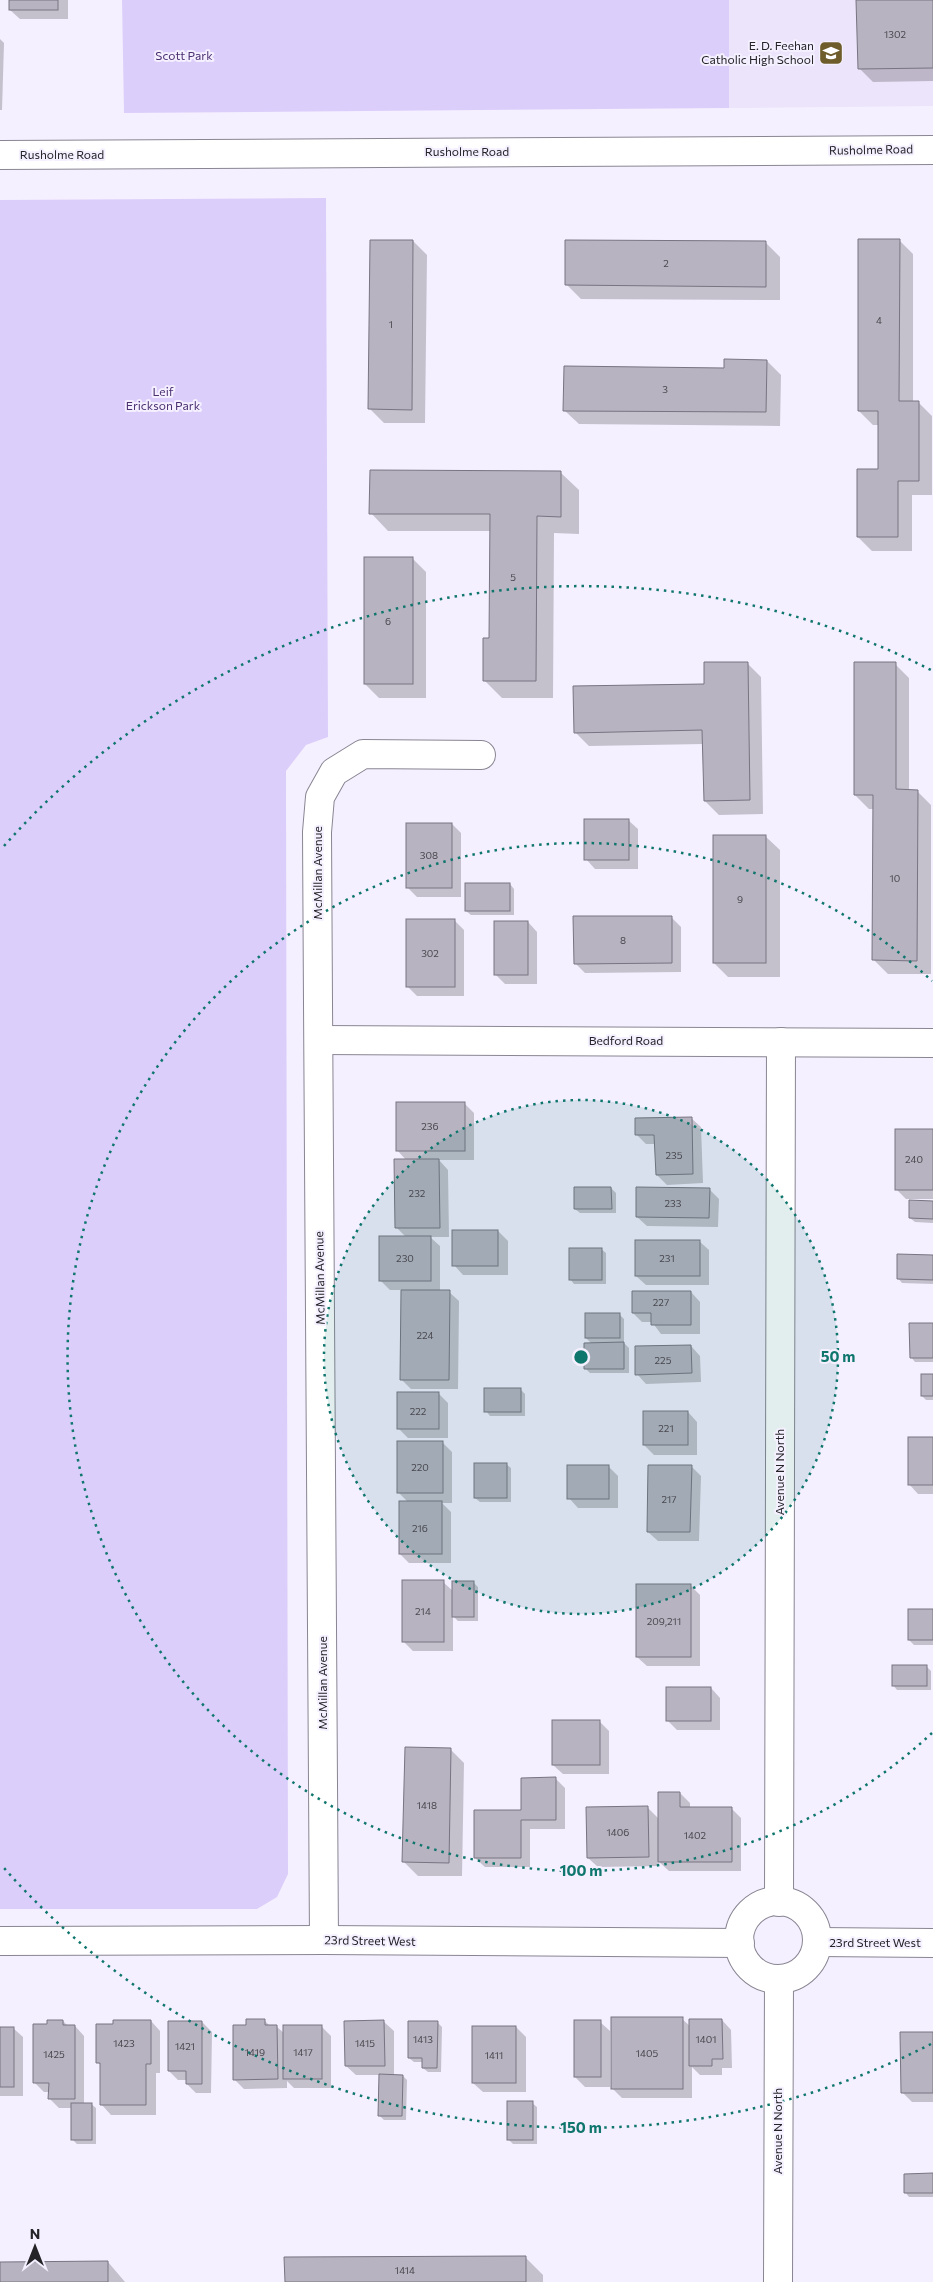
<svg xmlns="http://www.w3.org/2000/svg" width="933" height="2282" viewBox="0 0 933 2282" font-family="Commissioner,sans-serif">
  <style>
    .built { fill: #ebe4fa }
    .green { fill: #dccefa }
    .shadow { fill: #0003 }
    .building { fill: #b7b3c0; stroke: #787481 }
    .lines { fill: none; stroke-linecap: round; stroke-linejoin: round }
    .street-casing { stroke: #898592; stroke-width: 30 }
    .street { stroke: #fff; stroke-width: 28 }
    .ring { fill: none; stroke: #0f766e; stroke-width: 2.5; stroke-dasharray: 2.5 5 }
    .labels { text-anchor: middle; stroke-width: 4; stroke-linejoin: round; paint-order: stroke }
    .number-label { font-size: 10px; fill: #49474e }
    .poi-label { font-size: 12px; fill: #242328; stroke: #f5f0ff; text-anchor: end }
    .park-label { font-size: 12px; fill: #4a2f71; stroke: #f5f0ff }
    .street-label { font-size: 12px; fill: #242328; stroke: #f5f0ff }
    .centre { fill: #0f766e; stroke: #f5f0ff; stroke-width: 2.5 }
    .ring-label { font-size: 15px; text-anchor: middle; font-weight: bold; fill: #0f766e; stroke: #f5f0ff; stroke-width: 4; stroke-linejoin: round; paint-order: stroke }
  </style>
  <rect width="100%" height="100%" fill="#f5f0ff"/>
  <path class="built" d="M729 0H933V106L729 108Z"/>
  <g class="green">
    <path d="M122 0H729V108L124 113Z"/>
    <path d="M326 198 328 737 306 745 286 771 288 1874 277 1897 257 1909H0V200Z"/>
  </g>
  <g class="shadow">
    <path d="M10 0H68V19H20L10 10Z"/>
    <path d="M857 0H933V81L873 82 859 68Z"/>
    <path d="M0 39 4 43 2 110H0Z"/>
    <path d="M899 240 913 254V402H918L932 416V495H912V551H872L858 537 879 470V425H873L859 411Z"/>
    <path d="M413 241 427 255 425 423H384L370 409Z"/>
    <path d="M766 243 780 257V300L581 299 567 285Z"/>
    <path d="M767 361 781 375 780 426 579 424 564 410Z"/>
    <path d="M561 473 579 490V534L554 533 553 698H502L484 680 491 640V531H388L371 513Z"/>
    <path d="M412 558 426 572V698H379L365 684Z"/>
    <path d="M747 663 761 677 763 814 719 815 705 801 704 744 589 746 575 732 706 685Z"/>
    <path d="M895 664 909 678V791H917L931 805V974H888L874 960V809H869L855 795Z"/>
    <path d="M628 820 638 829V869H595L586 859Z"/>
    <path d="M452 824 461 833V897H417L407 887Z"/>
    <path d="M765 836 780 850V977H728L714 963Z"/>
    <path d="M510 884 514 889V915H471L466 911Z"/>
    <path d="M671 917 681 927V972L585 973 575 963Z"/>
    <path d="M454 920 464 930V996H417L407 986Z"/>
    <path d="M528 922 537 932V984H505L495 974Z"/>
    <path d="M464 1103 474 1113V1160H439L448 1170 449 1237H430L440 1246V1292H449L459 1301 458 1389H411L401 1379 402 1290H390L380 1280 406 1237 397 1228 407 1161 397 1150Z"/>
    <path d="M691 1118 701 1127 703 1183 667 1185 657 1175 656 1144H646L637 1135Z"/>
    <path d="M933 1130V1199H906L896 1189Z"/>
    <path d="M611 1188 616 1193V1213H580L575 1209Z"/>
    <path d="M709 1189 719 1199 718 1227 647 1226 637 1217Z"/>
    <path d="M933 1202V1223L915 1222 910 1218Z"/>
    <path d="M498 1231 508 1241V1275H463L454 1265Z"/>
    <path d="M699 1241 709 1250V1285H646L636 1276Z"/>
    <path d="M601 1249 606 1253V1284H574L570 1279Z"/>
    <path d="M933 1256V1284L902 1283 898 1278Z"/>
    <path d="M691 1292 700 1302V1334H661L652 1322H642L633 1313Z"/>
    <path d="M619 1314 624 1319V1343L629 1348V1373H590L585 1368 592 1344 586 1338Z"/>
    <path d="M933 1324V1362H915L911 1357Z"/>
    <path d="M691 1346 700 1356 701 1382 646 1384 637 1374Z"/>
    <path d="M933 1375V1400H926L922 1396Z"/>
    <path d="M521 1390 525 1394V1416H490L486 1411Z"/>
    <path d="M438 1393 448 1403V1438H408L399 1429Z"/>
    <path d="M688 1412 697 1422V1455H654L644 1445Z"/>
    <path d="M933 1439V1494H918L909 1484Z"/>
    <path d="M442 1442 452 1452V1503H442L451 1512V1563H409L400 1554 408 1502 399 1493Z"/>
    <path d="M506 1464 511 1468V1502H480L475 1498Z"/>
    <path d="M608 1466 618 1476V1508H578L569 1498Z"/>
    <path d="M691 1466 701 1476 699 1541H658L648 1532Z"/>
    <path d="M443 1582 454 1592 473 1582 478 1587V1621H458L453 1616V1651H413L404 1642Z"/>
    <path d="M691 1586 700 1595V1666H647L637 1657Z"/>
    <path d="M933 1610V1645H914L909 1640Z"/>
    <path d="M926 1666 931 1671V1690H897L893 1685Z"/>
    <path d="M711 1688 720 1698V1730H677L668 1721Z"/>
    <path d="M599 1721 609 1731V1774H563L553 1765Z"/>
    <path d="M450 1749 464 1763 462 1876H418L404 1862Z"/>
    <path d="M555 1778 565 1788V1829H530V1867H485L475 1858Z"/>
    <path d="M680 1793 690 1803V1808H731L741 1818V1871H669L658 1861 659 1866 598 1867 588 1858 648 1808 659 1819Z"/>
    <path d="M682 2019 690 2026 722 2020 731 2030 732 2068H722V2075H700L692 2067V2098H622L612 2088Z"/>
    <path d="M264 2020 271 2027H277L285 2034 322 2027 331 2036V2088H294L287 2081V2088L244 2089 234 2079 248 2027Z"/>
    <path d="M63 2021 68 2026H75L84 2036V2104H91L96 2108V2144H77L72 2139V2108H59L50 2099V2092H44L34 2082 48 2026Z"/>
    <path d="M151 2021 160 2031V2073H156V2115H111L102 2105V2066L97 2062Z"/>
    <path d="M202 2022 212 2032 211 2093H196L187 2084V2080H178L169 2071Z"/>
    <path d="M384 2022 394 2031V2076H403L407 2080 406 2120H384L379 2115 380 2075H356L346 2066Z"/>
    <path d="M437 2022 442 2027 441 2072H428L423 2068V2062H414L409 2058Z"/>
    <path d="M600 2022 610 2031V2087H585L575 2077Z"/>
    <path d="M516 2027 526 2037V2092H483L473 2083Z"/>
    <path d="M0 2028H13L23 2037V2096H0Z"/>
    <path d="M933 2034V2102H912L902 2092Z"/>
    <path d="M532 2103 537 2107V2144H513L508 2139Z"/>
    <path d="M933 2174V2197H909L905 2192Z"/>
    <path d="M525 2257 543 2275V2282H286Z"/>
    <path d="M108 2262 125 2282H0V2263Z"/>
  </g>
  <g class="building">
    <rect x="9" y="0" width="49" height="10"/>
    <path d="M856 0H933V68L858 69Z"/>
    <path d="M858 239H900L899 401H919V481H898V537H857V469H878V411H858Z"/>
    <path d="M370 240H413L412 410 368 409Z"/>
    <path d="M565 240 766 241V287L565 285Z"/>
    <path d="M724 359 767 360 766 412 563 411 564 366 724 368Z"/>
    <path d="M370 470 561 471V517L537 516 536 681H483V638H489L490 514H369Z"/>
    <rect x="364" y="557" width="49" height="127"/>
    <path d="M704 662H748L750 800 704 801 702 730 574 733 573 686 704 684Z"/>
    <path d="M854 662H896V789L918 790 917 961 872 960 873 795H854Z"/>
    <rect x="584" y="819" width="45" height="41"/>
    <rect x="406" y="823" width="46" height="65"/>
    <rect x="713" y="835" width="53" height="128"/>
    <rect x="465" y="883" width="45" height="28"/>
    <path d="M573 916H672V963L574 964Z"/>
    <rect x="406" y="919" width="49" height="68"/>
    <rect x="494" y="921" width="34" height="54"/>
    <rect x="396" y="1102" width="69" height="49"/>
    <path d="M692 1117 693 1174 656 1175 654 1135H635V1118Z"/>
    <rect x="895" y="1129" width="38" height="61"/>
    <path d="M394 1159H439L440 1228H395Z"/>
    <path d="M574 1187H611L612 1209H574Z"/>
    <path d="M636 1187 710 1188 709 1218 636 1217Z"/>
    <path d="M909 1200 933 1201V1219L909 1218Z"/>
    <rect x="452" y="1230" width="46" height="36"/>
    <rect x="379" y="1236" width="52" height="45"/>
    <rect x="635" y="1240" width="65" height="36"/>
    <rect x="569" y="1248" width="33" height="32"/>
    <path d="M897 1254 933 1255V1280L897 1279Z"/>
    <path d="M401 1290H450L449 1380H400Z"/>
    <path d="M632 1291H691V1325H651V1313H632Z"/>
    <rect x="585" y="1313" width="35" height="25"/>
    <path d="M909 1323H933V1358H910Z"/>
    <path d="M624 1342V1369H584V1343Z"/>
    <path d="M691 1345 692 1373 635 1375V1346Z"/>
    <rect x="921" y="1374" width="12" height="22"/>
    <rect x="484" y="1388" width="37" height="24"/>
    <rect x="397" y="1392" width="42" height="37"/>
    <rect x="643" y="1411" width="45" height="34"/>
    <rect x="908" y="1437" width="25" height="48"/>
    <rect x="397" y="1441" width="46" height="52"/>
    <rect x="474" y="1463" width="33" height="35"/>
    <rect x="567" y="1465" width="42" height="34"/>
    <path d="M648 1465H692L690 1532H647Z"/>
    <rect x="399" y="1501" width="43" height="53"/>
    <rect x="402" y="1580" width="42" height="62"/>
    <rect x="452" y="1581" width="22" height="36"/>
    <rect x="636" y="1584" width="55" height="73"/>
    <rect x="908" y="1609" width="25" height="31"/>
    <rect x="892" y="1665" width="35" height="21"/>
    <rect x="666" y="1687" width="45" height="34"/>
    <rect x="552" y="1720" width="48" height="45"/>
    <path d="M405 1747 451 1748 449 1863 402 1862Z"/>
    <path d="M556 1777V1820H521V1858H474V1810H521V1778Z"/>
    <path d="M658 1792H680V1807H732V1862H658Z"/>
    <path d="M648 1806 649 1857 587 1858 586 1807Z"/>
    <rect x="611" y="2017" width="72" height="72"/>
    <path d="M246 2019H265V2025H277L278 2079 233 2080V2025H246Z"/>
    <path d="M689 2019H722L723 2059H712V2066H689Z"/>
    <path d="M47 2020H63V2025H75V2099H48L49 2083H33V2024H47Z"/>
    <path d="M113 2020H151V2064H146V2105H100V2063H96V2024H113Z"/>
    <path d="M384 2020 385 2066H345L344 2021Z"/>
    <rect x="574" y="2020" width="27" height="57"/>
    <path d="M168 2021H202V2084H186V2071H168Z"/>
    <path d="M408 2021H438L437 2068H422V2058H408Z"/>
    <rect x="283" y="2025" width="39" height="54"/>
    <rect x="472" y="2026" width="44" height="57"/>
    <rect x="0" y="2027" width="14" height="60"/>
    <path d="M900 2032H933V2093H901Z"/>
    <path d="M379 2074 403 2075 402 2116H378Z"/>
    <rect x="507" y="2101" width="26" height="39"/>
    <rect x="71" y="2103" width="21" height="37"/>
    <path d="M933 2173V2193H904V2174Z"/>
    <path d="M526 2256V2282H285L284 2257Z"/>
    <path d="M108 2261V2282H0V2262Z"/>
  </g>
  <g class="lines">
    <defs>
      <g id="street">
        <path d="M0 155 933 150"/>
        <path d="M319 1040 933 1043"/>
        <circle cx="778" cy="1940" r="39"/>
        <path d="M779 1902C781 1615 778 1328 781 1042"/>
        <path d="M324 1940 318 1003 317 832 320 797 334 772 363 754 481 755"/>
        <path d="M0 1941 324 1940 740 1943"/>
        <path d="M817 1942 933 1943"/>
        <path d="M778 2282 779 1979"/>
      </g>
    </defs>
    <use href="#street" class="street-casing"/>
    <use href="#street" class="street"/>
  </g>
  <circle cx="581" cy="1357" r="257" fill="#0f766e" fill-opacity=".12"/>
  <g class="ring">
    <circle cx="581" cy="1357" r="257"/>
    <path d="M932 1733A514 514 0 1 1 932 981"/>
    <path d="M931 2044A771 771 0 0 1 4 1868M4 846A771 771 0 0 1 931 670"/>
  </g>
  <defs>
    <symbol id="school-square" viewBox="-11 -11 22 22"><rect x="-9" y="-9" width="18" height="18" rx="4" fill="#6e5c2a" stroke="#f5f0ff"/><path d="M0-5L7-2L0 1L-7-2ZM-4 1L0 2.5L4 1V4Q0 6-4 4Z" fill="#fff"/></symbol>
  </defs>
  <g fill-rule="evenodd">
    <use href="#school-square" x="817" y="39" width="28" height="28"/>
  </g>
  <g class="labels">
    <g class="number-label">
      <text x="895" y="38">1302</text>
      <text x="666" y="267">2</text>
      <text x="879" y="324">4</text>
      <text x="391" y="328">1</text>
      <text x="665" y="393">3</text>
      <text x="513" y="581">5</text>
      <text x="388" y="625">6</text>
      <text x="429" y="859">308</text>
      <text x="895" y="882">10</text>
      <text x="740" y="903">9</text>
      <text x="623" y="944">8</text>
      <text x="430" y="957">302</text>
      <text x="430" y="1130">236</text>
      <text x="674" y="1159">235</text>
      <text x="914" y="1163">240</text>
      <text x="417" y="1197">232</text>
      <text x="673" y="1207">233</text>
      <text x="405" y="1262">230</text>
      <text x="667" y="1262">231</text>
      <text x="661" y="1306">227</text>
      <text x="425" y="1339">224</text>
      <text x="663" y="1364">225</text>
      <text x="418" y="1415">222</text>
      <text x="666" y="1432">221</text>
      <text x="420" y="1471">220</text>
      <text x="669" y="1503">217</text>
      <text x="420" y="1532">216</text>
      <text x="423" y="1615">214</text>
      <text x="664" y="1625">209,211</text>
      <text x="427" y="1809">1418</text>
      <text x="618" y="1836">1406</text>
      <text x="695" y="1839">1402</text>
      <text x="423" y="2043">1413</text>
      <text x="706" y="2043">1401</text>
      <text x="124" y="2047">1423</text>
      <text x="365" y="2047">1415</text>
      <text x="185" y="2050">1421</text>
      <text x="255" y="2056">1419</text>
      <text x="303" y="2056">1417</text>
      <text x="647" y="2057">1405</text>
      <text x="54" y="2058">1425</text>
      <text x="494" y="2059">1411</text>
      <text x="405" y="2274">1414</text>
    </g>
    <g class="poi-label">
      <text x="814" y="50">E. D. Feehan<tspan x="814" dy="14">Catholic High School</tspan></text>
    </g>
    <g class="park-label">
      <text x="184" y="60">Scott Park</text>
      <text x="163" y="396">Leif<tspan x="163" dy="14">Erickson Park</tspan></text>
    </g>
    <g class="street-label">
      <text transform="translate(871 150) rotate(-1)" y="4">Rusholme Road</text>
      <text x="467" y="156">Rusholme Road</text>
      <text x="62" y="159">Rusholme Road</text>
      <text transform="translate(318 873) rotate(-90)" y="4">McMillan Avenue</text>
      <text x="626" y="1045">Bedford Road</text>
      <text transform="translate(320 1278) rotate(-91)" y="4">McMillan Avenue</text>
      <text transform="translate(780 1472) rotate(-90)" y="4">Avenue N North</text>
      <text transform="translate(323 1683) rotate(-90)" y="4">McMillan Avenue</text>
      <text transform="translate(370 1941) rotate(1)" y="4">23rd Street West</text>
      <text x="875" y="1947">23rd Street West</text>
      <text transform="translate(778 2131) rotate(-90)" y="4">Avenue N North</text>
    </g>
  </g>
  <circle cx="581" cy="1357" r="8" class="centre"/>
  <g class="ring-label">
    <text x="838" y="1362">50 m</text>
    <text x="581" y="1876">100 m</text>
    <text x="581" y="2133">150 m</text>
  </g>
  <g transform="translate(35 2247)" stroke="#f5f0ff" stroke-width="4" paint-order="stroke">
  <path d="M0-4L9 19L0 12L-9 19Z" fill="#242328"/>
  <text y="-8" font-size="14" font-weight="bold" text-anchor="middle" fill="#242328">N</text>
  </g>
</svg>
